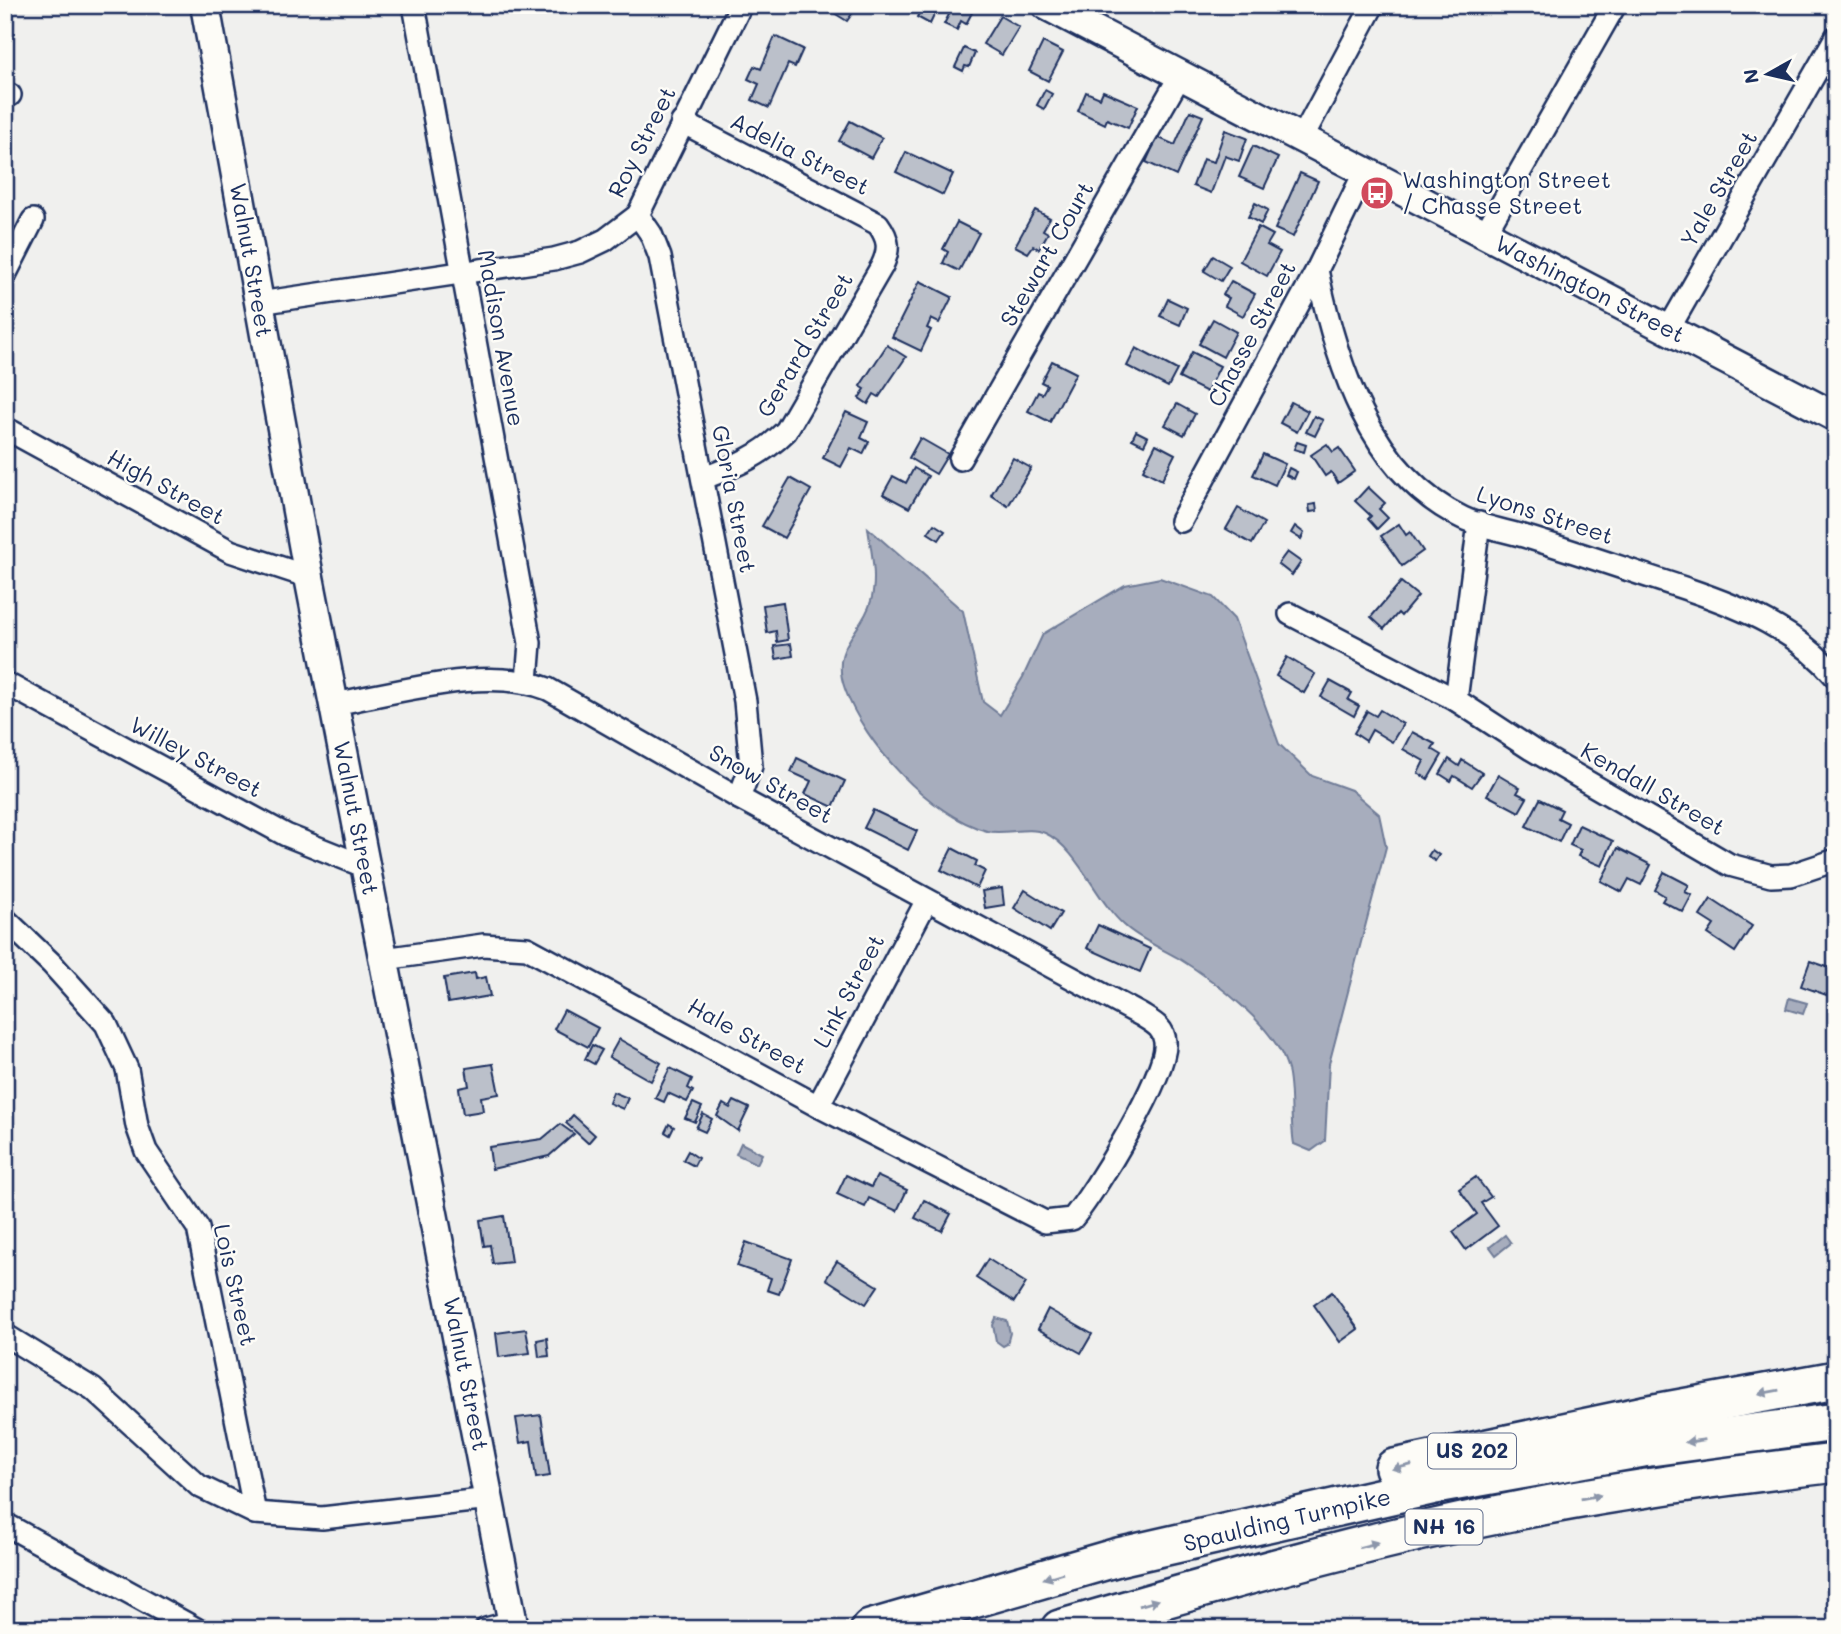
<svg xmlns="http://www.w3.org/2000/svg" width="1841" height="1634" viewBox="0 0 1841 1634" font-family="Mali,sans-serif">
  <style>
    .water { fill: #a7adbd; stroke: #6f7b97; stroke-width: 2 }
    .building { fill: #bbc0ca; stroke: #1b2f5e; stroke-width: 2 }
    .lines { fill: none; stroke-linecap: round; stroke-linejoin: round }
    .street-casing { stroke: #1b2f5e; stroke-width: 26 }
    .secondary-casing { stroke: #1b2f5e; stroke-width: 33 }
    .highway-casing { stroke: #1b2f5e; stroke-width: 42 }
    .street { stroke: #fdfcf7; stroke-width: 21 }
    .secondary { stroke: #fdfcf7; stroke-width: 28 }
    .highway { stroke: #fdfcf7; stroke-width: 37 }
    .oneway { fill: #8c96aa }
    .labels { text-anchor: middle; stroke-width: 5; stroke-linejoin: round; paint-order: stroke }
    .shield { fill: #fdfcf7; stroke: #5f6c8c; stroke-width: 2 }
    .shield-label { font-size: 21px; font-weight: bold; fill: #1b2f5e }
    .street-label { font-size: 23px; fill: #1b2f5e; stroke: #fdfcf7 }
    .poi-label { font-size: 23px; fill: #1b2f5e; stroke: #fdfcf7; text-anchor: start }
  </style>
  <rect width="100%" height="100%" fill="#f0f0ee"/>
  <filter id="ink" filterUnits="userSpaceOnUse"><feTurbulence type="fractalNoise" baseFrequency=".0143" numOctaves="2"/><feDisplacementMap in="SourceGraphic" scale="14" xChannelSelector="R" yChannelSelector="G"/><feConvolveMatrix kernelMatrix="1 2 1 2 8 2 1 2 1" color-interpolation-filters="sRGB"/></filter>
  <g filter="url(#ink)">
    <g class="water">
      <path d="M868 528 963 611 983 702 1000 715 1023 677 1043 634 1125 585 1160 578 1213 597 1234 619 1279 744 1312 776 1351 790 1379 814 1386 847 1329 1064 1325 1141 1311 1151 1294 1144C1290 1122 1293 1088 1288 1070 1277 1027 1215 981 1178 958 1161 948 1139 939 1124 925 1097 902 1077 847 1045 833 1028 826 1004 835 987 831 930 816 864 743 845 689 829 645 862 634 871 601 878 578 871 551 868 528Z"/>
      <path d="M1789 998 1807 1003 1803 1014 1786 1009Z"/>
      <path d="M741 1143 762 1154 757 1164 736 1154Z"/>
      <path d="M1505 1235 1511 1243 1496 1255 1490 1247Z"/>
      <path d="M996 1318 1007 1321 1010 1333 1007 1344 1003 1346 996 1341 993 1325Z"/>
    </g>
    <g class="building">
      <path d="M838 5 854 11 847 21 834 13Z"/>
      <path d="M923 5H939L930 24 917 17Z"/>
      <path d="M954 5H976L966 24 961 21 957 30 944 24Z"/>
      <path d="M1000 16 1019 27 1002 55 983 44Z"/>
      <path d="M775 36 803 49 795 67 788 64 769 108 752 100 759 84 748 79 754 66 761 69Z"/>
      <path d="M1043 42 1063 52 1048 81 1029 71Z"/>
      <path d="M964 48 975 53 969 67 965 66 963 71 955 67Z"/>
      <path d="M1045 90 1052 94 1044 109 1037 105Z"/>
      <path d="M1103 91 1138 106 1128 128 1107 119 1105 124 1078 111 1086 92 1100 98Z"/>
      <path d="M1190 111 1203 116 1176 176 1146 162 1157 137 1175 145Z"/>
      <path d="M850 121 882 138 871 158 839 141Z"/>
      <path d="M1225 130 1247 138 1239 161 1225 156 1211 193 1193 186 1203 159 1214 162Z"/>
      <path d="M1253 146 1278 158 1264 188 1239 177Z"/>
      <path d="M906 152 953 174 943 195 896 172Z"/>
      <path d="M1300 173 1318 181 1293 237 1275 229Z"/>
      <path d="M1255 203 1268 210 1261 224 1248 217Z"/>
      <path d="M1035 210 1050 218 1043 230 1048 233 1039 249 1033 246 1028 253 1015 246Z"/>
      <path d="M957 222 979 233 959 271 943 263 948 252 943 249Z"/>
      <path d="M1258 227 1273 235 1267 245 1280 252 1267 276 1240 261Z"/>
      <path d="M1213 256 1230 266 1221 281 1204 271Z"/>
      <path d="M920 281 952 297 939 323 931 319 927 328 931 330 921 351 892 337Z"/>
      <path d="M1231 281 1255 294 1243 316 1225 306 1229 298 1223 295Z"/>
      <path d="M1168 299 1187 308 1180 325 1160 316Z"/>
      <path d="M1213 319 1236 332 1223 357 1199 344Z"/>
      <path d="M887 345 906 357 879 397 874 394 868 404 859 398 865 389 860 386Z"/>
      <path d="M1136 348 1177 370 1168 387 1127 366Z"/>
      <path d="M1192 352 1220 366 1207 392 1179 378Z"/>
      <path d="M1052 361 1076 373 1050 422 1028 411 1038 392 1042 394 1047 385 1041 382Z"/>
      <path d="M1291 402 1308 411 1297 432 1280 423Z"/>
      <path d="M1177 404 1195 414 1184 435 1165 425Z"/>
      <path d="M846 412 868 422 861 438 869 442 863 454 851 448 841 467 823 458Z"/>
      <path d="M1314 416 1323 420 1315 436 1306 432Z"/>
      <path d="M1136 431 1148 437 1144 445 1132 439Z"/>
      <path d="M920 438 948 454 936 474 909 458Z"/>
      <path d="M1297 442 1306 445 1304 452 1294 449Z"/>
      <path d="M1156 444 1175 454 1162 480 1143 470Z"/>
      <path d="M1327 444 1333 452 1339 448 1355 471 1338 483 1331 472 1325 476 1311 455Z"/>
      <path d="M1263 454 1285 464 1275 485 1253 475Z"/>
      <path d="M1013 458 1031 468 1008 506 991 495Z"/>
      <path d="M914 468 928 476 909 508 883 494 893 476 906 483Z"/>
      <path d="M1289 468 1297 472 1294 479 1286 475Z"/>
      <path d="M790 478 811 490 784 538 762 526Z"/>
      <path d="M1368 487 1385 503 1379 509 1388 518 1377 529 1368 519 1371 516 1355 501Z"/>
      <path d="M1316 504 1317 511 1310 512 1309 505Z"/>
      <path d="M1238 508 1264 523 1252 544 1226 529Z"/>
      <path d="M934 524 945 531 939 540 928 533Z"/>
      <path d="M1399 524 1406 535 1410 532 1423 551 1402 566 1381 536Z"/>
      <path d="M1295 526 1304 533 1301 539 1291 533Z"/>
      <path d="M1287 552 1301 562 1292 575 1278 564Z"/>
      <path d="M1401 582 1418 596 1401 616 1398 613 1384 629 1371 617Z"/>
      <path d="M783 602 788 640 777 642 776 631 767 633 763 605Z"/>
      <path d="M791 644 793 656 776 659 774 646Z"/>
      <path d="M1287 657 1315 674 1304 693 1276 676Z"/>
      <path d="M1330 681 1352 693 1348 700 1359 706 1354 716 1321 697Z"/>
      <path d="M1380 710 1403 724 1392 742 1372 730 1366 741 1354 733 1367 711 1376 716Z"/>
      <path d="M1412 732 1435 744 1432 749 1442 755 1428 779 1418 773 1424 761 1403 749Z"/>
      <path d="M797 758 845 781 833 807 805 794 811 781 791 772Z"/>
      <path d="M1449 759 1459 766 1462 760 1482 773 1472 787 1454 776 1451 781 1440 774Z"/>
      <path d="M1498 775 1520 788 1517 793 1527 798 1519 812 1487 795Z"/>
      <path d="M1540 799 1562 810 1558 818 1568 823 1559 842 1526 826Z"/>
      <path d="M873 810 917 831 908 850 864 828Z"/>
      <path d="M1579 825 1613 841 1602 866 1578 856 1581 850 1570 845Z"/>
      <path d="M952 848 977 861 975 866 985 871 977 888 941 870Z"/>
      <path d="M1618 848 1651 865 1641 885 1629 879 1622 892 1601 881Z"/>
      <path d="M1432 850 1439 855 1435 861 1428 856Z"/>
      <path d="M1664 872 1689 885 1685 892 1692 895 1683 912 1662 901 1665 896 1655 890Z"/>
      <path d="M1002 888 1004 905 985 908 982 891Z"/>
      <path d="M1025 890 1061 913 1050 931 1014 908Z"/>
      <path d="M1711 899 1752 926 1735 952 1708 934 1714 925 1700 916Z"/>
      <path d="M1098 925 1150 949 1140 972 1087 948Z"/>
      <path d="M1810 961 1836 970 1829 996 1801 986Z"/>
      <path d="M475 973 476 979 486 977 490 996 448 1003 444 978Z"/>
      <path d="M564 1010 598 1028 588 1047 554 1029Z"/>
      <path d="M619 1039 661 1063 651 1081 609 1057Z"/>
      <path d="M592 1045 602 1050 594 1064 585 1059Z"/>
      <path d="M493 1064 499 1094 481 1097 483 1111 463 1114 459 1088 469 1086 466 1068Z"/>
      <path d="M670 1068 692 1079 688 1088 693 1091 687 1102 668 1093 664 1102 655 1098Z"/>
      <path d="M613 1092 628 1098 623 1109 609 1103Z"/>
      <path d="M734 1101 749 1108 738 1131 717 1116 723 1104 730 1108Z"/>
      <path d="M693 1103 702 1107 695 1122 685 1118Z"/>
      <path d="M703 1114 712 1119 705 1132 696 1128Z"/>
      <path d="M573 1115 595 1135 588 1143 566 1123Z"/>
      <path d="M560 1124 574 1134 549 1156 492 1169 489 1147 542 1139Z"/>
      <path d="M669 1124 674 1127 670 1135 665 1132Z"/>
      <path d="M688 1151 698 1158 694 1166 683 1160Z"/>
      <path d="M846 1175 871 1187 877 1176 907 1190 897 1211 869 1198 865 1207 837 1194Z"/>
      <path d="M1476 1177 1491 1197 1481 1203 1498 1226 1466 1250 1453 1232 1477 1214 1459 1189Z"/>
      <path d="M924 1200 951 1214 942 1231 915 1218Z"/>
      <path d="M504 1216 511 1262 493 1264 490 1245 484 1246 480 1220Z"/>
      <path d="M746 1242 792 1259 779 1294 767 1290 771 1278 737 1266Z"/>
      <path d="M988 1259 1026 1283 1014 1302 976 1278Z"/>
      <path d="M837 1261 878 1286 866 1304 826 1279Z"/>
      <path d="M1332 1292 1358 1329 1340 1342 1314 1305Z"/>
      <path d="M1048 1309 1092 1334 1081 1353 1038 1329Z"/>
      <path d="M526 1329 530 1353 499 1357 496 1333Z"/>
      <path d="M547 1338 549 1356 539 1357 537 1340Z"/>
      <path d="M541 1415 550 1476 536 1478 531 1441 520 1443 516 1418Z"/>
    </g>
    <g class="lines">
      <defs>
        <g id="street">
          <path d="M414 5 530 643 527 681"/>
          <path d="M5 93 10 95"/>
          <path d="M682 122 878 224C889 239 890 249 882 266L786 431C762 455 736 466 704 478"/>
          <path d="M1302 138 1373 5"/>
          <path d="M638 215 651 234 660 257 745 701 751 766 739 798"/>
          <path d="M1484 235 1615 5"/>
          <path d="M1317 270C1336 363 1370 474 1463 518 1484 528 1509 531 1530 538 1582 554 1634 572 1687 589 1743 608 1797 630 1836 677"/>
          <path d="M5 275 33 220"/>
          <path d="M259 303 554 259 580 252 605 240 638 215 741 5"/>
          <path d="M1668 330 1836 37"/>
          <path d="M5 428 230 551 309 577"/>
          <path d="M960 459 1180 76"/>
          <path d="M1181 521 1317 270 1365 171"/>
          <path d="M1290 614 1456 700 1531 749 1730 865 1771 876 1791 875 1836 860"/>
          <path d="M5 683 286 835 366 867"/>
          <path d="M1456 700 1479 523"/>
          <path d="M334 704C396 693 488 665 548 689L739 798 1141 1015C1152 1022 1164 1027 1165 1042 1169 1072 1094 1194 1072 1219L1045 1222 818 1106 527 948 483 945 384 959"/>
          <path d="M5 919 52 964 106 1024 127 1069 137 1126 146 1151 198 1228 255 1513"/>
          <path d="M818 1106 927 900"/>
          <path d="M5 1335 93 1389 199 1486 255 1513 322 1518 490 1499"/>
          <path d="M5 1524 196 1629"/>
          <path d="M486 1629 512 1622"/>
        </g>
        <g id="secondary">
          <path d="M205 5 309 577 514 1629"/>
          <path d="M1046 5 1836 417"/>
        </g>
        <g id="highway">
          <path d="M1394 1468 1644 1415 1836 1380"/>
          <path d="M870 1629 1118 1557 1435 1485 1643 1448 1836 1422"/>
          <path d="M1060 1629C1206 1587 1352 1544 1501 1514 1611 1491 1724 1476 1836 1463"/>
        </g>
      </defs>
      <use href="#street" class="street-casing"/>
      <use href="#secondary" class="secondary-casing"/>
      <use href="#highway" class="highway-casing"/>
      <use href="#street" class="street"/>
      <use href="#secondary" class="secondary"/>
      <use href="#highway" class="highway"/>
    </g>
    <defs><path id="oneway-solid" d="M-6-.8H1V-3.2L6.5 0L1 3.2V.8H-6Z" transform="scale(1.75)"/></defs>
    <g class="oneway">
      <use href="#oneway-solid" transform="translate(1769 1392) rotate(170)"/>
      <use href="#oneway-solid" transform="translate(1695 1441) rotate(172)"/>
      <use href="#oneway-solid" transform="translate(1402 1467) rotate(167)"/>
      <use href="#oneway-solid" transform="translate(1591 1497) rotate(-10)"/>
      <use href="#oneway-solid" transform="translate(1369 1545) rotate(-15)"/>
      <use href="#oneway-solid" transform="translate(1053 1576) rotate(164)"/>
      <use href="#oneway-solid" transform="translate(1149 1603) rotate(-16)"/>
    </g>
  </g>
  <defs>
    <symbol id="bus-disc" viewBox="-11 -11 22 22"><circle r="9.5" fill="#d1495b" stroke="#fdfcf7"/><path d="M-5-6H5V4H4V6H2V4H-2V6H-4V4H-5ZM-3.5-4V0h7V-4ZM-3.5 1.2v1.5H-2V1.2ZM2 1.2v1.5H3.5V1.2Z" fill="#fff"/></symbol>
  </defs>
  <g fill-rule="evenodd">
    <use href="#bus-disc" x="1358" y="174" width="38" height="38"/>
  </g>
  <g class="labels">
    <g class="shield">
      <rect x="1428" y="1433.5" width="88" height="35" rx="5"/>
      <rect x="1405.5" y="1509.5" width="77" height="35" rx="5"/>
    </g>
    <g class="shield-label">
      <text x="1472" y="1458">US 202</text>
      <text x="1444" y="1534">NH 16</text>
    </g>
    <g class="street-label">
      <text transform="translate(642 142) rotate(-63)" y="8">Roy Street</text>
      <text transform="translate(800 154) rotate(27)" y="8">Adelia Street</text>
      <text transform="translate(1719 189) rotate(-60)" y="8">Yale Street</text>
      <text transform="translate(1047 254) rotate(-60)" y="8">Stewart Court</text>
      <text transform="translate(251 260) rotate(80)" y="8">Walnut Street</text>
      <text transform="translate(1590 289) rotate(27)" y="8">Washington Street</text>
      <text transform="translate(1252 334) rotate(-62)" y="8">Chasse Street</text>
      <text transform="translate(501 338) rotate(80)" y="8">Madison Avenue</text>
      <text transform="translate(805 345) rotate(-59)" y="8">Gerard Street</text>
      <text transform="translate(166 487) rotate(29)" y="8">High Street</text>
      <text transform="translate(734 499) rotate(79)" y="8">Gloria Street</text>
      <text transform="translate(1545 515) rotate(18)" y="8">Lyons Street</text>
      <text transform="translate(196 757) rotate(28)" y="8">Willey Street</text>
      <text transform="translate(771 784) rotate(29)" y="8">Snow Street</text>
      <text transform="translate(1653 789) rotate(30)" y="8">Kendall Street</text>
      <text transform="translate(356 818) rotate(79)" y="8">Walnut Street</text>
      <text transform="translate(849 991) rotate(-62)" y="8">Link Street</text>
      <text transform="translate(747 1036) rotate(29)" y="8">Hale Street</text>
      <text transform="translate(235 1285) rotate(77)" y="8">Lois Street</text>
      <text transform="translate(466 1374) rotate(79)" y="8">Walnut Street</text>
      <text transform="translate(1287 1520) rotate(-13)" y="8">Spaulding Turnpike</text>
    </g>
    <g class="poi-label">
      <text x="1402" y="188">Washington Street<tspan x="1402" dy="26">/ Chasse Street</tspan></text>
    </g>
  </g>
  <rect width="1841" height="1634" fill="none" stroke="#fdfcf7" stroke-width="28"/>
  <rect x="14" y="14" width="1813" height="1606" fill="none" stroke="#1b2f5e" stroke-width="2.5" filter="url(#ink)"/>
  <g transform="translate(1768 74) rotate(262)" stroke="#fdfcf7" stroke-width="5" paint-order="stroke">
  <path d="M0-5L12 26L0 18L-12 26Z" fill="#1b2f5e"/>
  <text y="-10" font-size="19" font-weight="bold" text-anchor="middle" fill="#1b2f5e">N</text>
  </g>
</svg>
